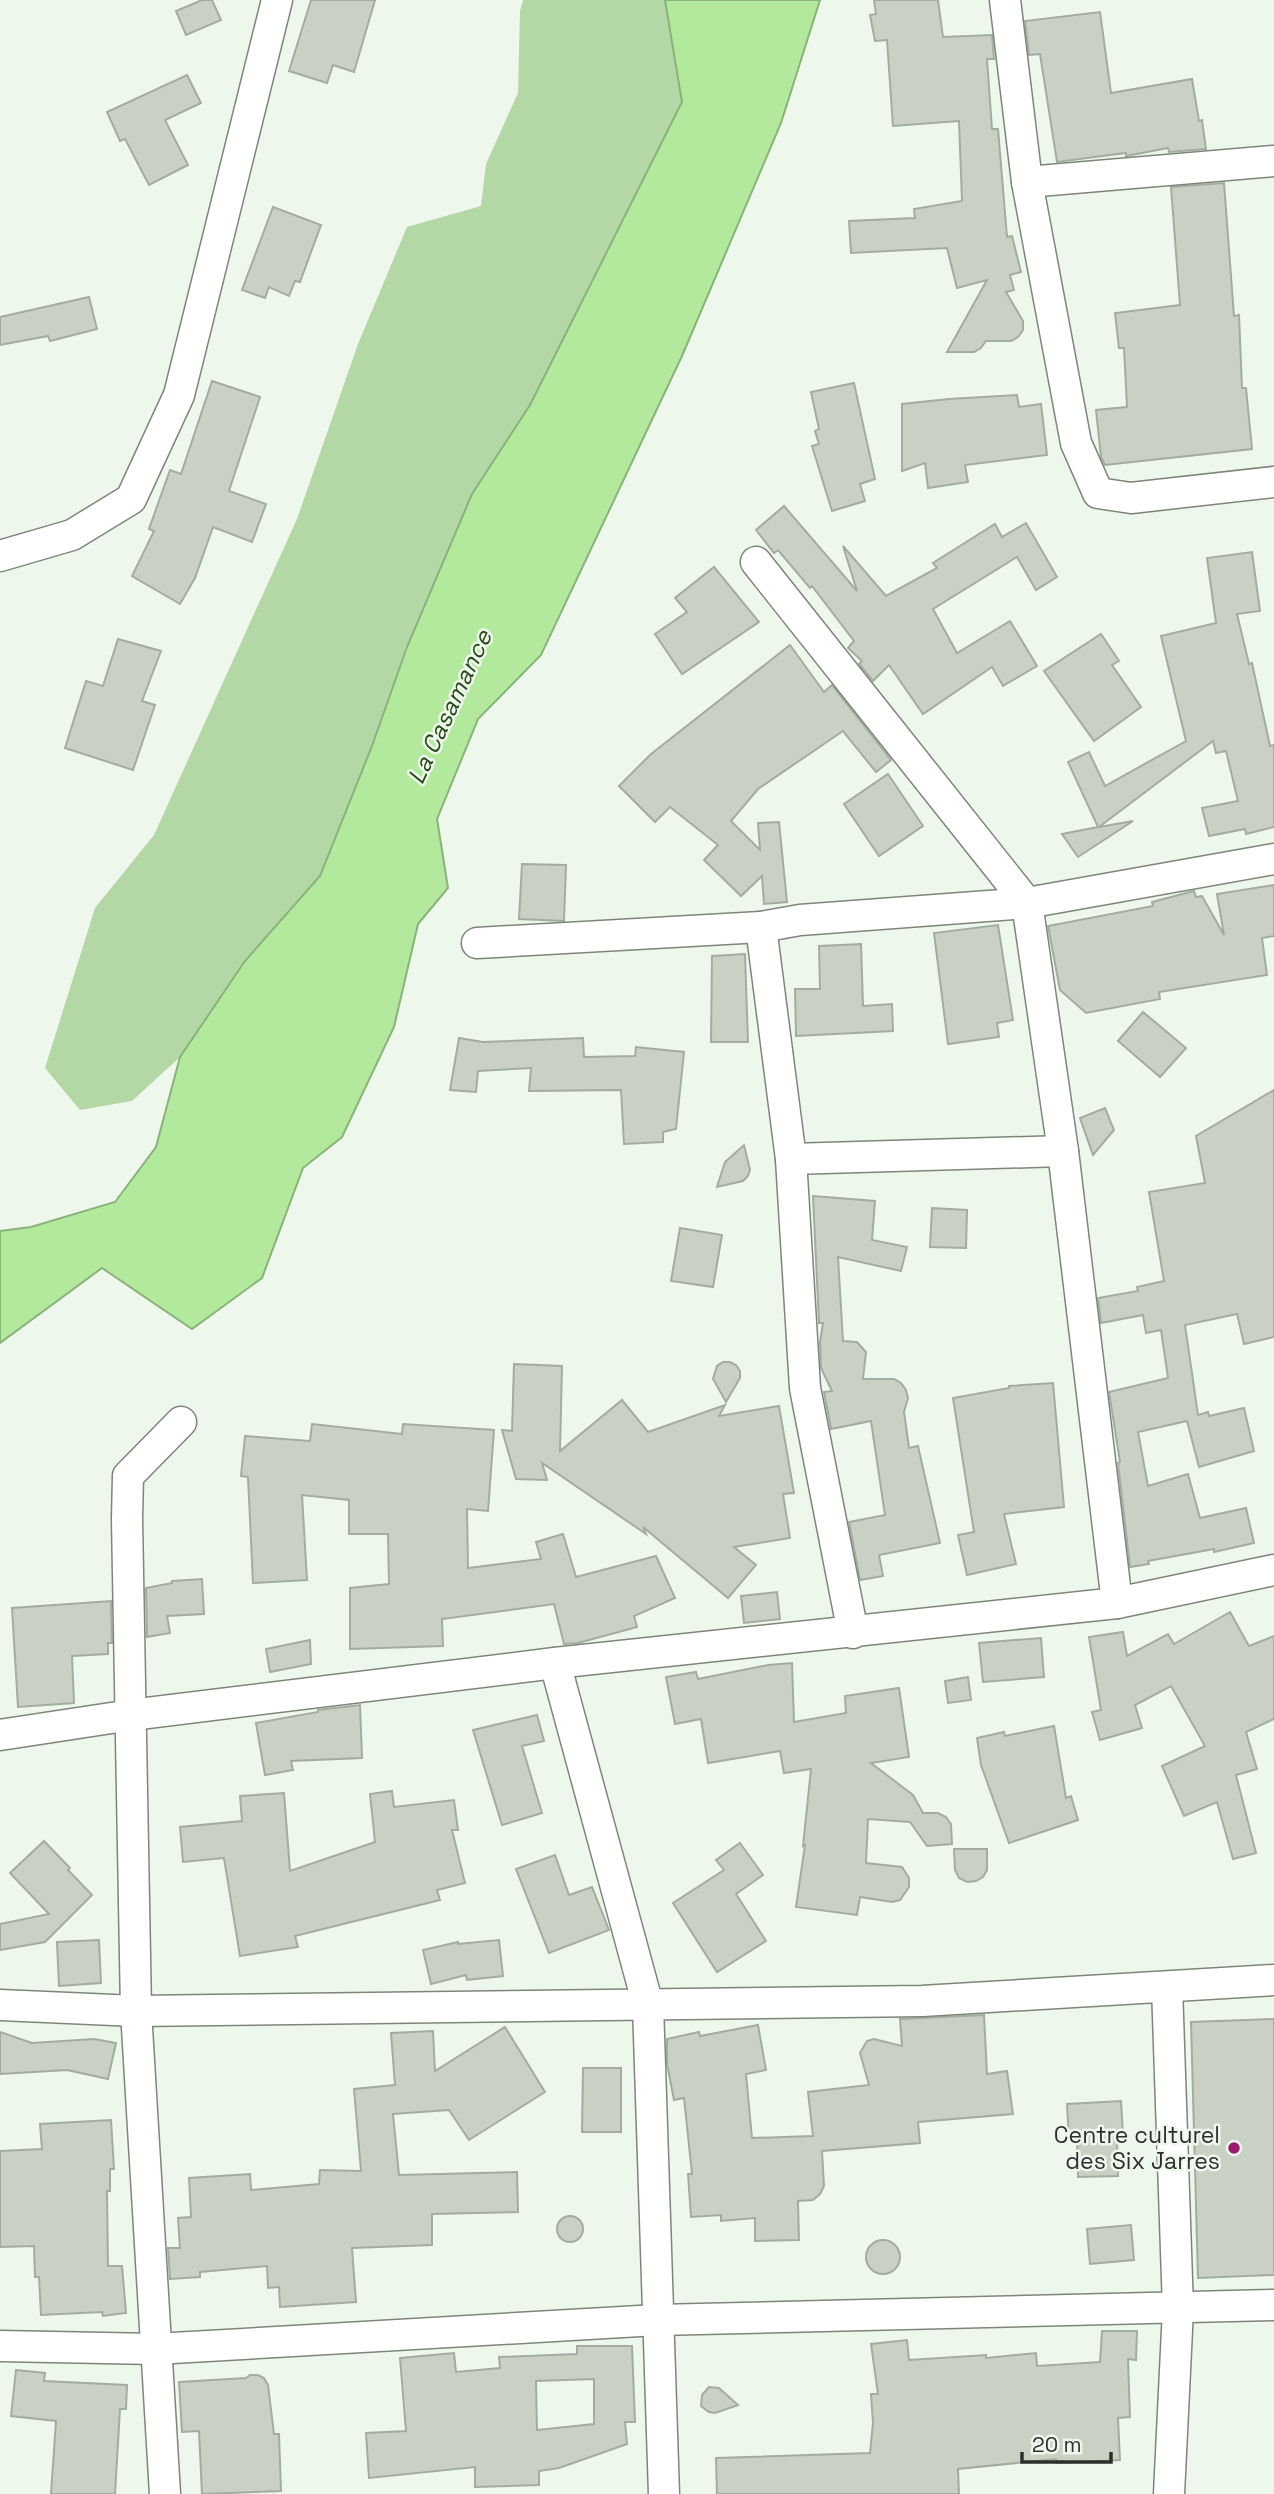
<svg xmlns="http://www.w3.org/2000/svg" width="1274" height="2494" viewBox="0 0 1274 2494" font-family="'Space Grotesk',sans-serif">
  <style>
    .green { fill: #b3d7a5 }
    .water { fill: #b3e99d; stroke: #8ab27b; stroke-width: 2 }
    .building { fill: #c8d1c4; stroke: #a3aca0; stroke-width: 2; fill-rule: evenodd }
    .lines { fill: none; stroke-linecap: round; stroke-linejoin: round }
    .minor-casing { stroke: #7e867b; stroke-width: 33 }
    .minor { stroke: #fff; stroke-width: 30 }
    .poi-dot { fill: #9c1b6f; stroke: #eef7eb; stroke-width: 2.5 }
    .labels { text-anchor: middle; stroke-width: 5; stroke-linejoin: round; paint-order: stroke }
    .poi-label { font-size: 23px; fill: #2c302b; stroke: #eef7eb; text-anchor: end }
    .water-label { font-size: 24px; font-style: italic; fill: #284a18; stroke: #eef7eb }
  </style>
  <rect width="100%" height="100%" fill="#eef7eb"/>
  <path class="green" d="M523 0H665L682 102 530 405 472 494 407 647 372 746 320 876 245 961 180 1057 132 1101 80 1110 45 1068 95 908 154 835 297 519 358 344 407 227 481 206 486 164 518 93 520 11Z"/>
  <path class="water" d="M665 0H820L781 123 682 356 541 655 478 719 437 819 448 888 418 924 394 1027 342 1137 303 1168 262 1278 192 1329 102 1268 0 1343V1231L31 1227 115 1202 156 1147 180 1057 245 961 320 876 372 746 407 647 472 494 530 405 682 102Z"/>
  <g class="building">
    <path d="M202 0H212L221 20 186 35 176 11Z"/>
    <path d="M311 0H375L354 72 333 65 327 83 289 71Z"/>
    <path d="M874 0H938L943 37 992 35 994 59H987L992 129H998L1007 237 1012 236 1021 272 1010 275 1014 290 1006 292 1023 321V330L1018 337 1011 341H986L981 348 974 352H947L987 280 957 288 947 248 851 253 849 221 915 218 914 209 962 201 959 121 893 126 887 40 875 41 870 15 876 14Z"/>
    <path d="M1100 12 1111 93 1192 79 1199 121 1202 120 1206 149 1169 152 1168 148 1126 156V153L1057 162 1040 54 1029 55 1025 21Z"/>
    <path d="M187 75 201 103 165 120 188 165 149 185 125 139 120 141 107 112Z"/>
    <path d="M1224 183 1234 316 1239 315 1242 388H1246L1252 449 1105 465 1101 457 1096 410 1127 407 1124 348H1119L1115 313 1180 305 1171 187Z"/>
    <path d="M273 207 321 225 300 282 295 281 289 296 269 287 265 298 242 290Z"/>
    <path d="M89 297 97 329 50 341 48 336 0 345V317Z"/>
    <path d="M212 381 260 397 229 491 266 504 252 542 213 527 195 578 180 604 132 576 154 531 149 529 170 470 181 474Z"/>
    <path d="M854 383 875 479 860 484 865 501 832 511 812 446 819 444 815 431 819 429 811 392Z"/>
    <path d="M1017 395 1019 407 1041 404 1047 455 965 465 968 482 928 488 925 463 902 471V404L949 399Z"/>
    <path d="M784 506 857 591 843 546 886 596 937 568 933 563 995 524 1002 537 1026 523 1057 577 1036 590 1017 557 933 609 957 653 1010 621 1037 666 1003 686 992 667 923 714 889 665 873 681 859 664 862 661 848 648 854 641 812 586 810 588 778 550 774 553 756 530Z"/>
    <path d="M1252 552 1260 611 1237 614 1249 664 1252 663 1270 746 1274 745V827L1246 834 1245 829 1209 836 1202 808 1238 801 1226 751 1216 753 1213 741 1099 827 1133 821 1078 857 1062 834 1098 827 1068 762 1089 752 1105 786 1186 741 1161 636 1216 623 1207 558Z"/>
    <path d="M714 567 759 622 682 674 655 634 687 612 675 598Z"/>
    <path d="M1101 634 1119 661 1112 665 1141 707 1094 741 1044 671Z"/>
    <path d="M118 639 161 651 142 701 155 705 133 770 65 748 86 681 103 686Z"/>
    <path d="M790 645 824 692 832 685 891 760 876 772 843 731 758 789 731 821 760 850 758 823 779 822 787 902 764 904 762 876 741 896 704 860 718 845 670 807 655 822 619 786 651 754Z"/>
    <path d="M888 774 923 826 879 856 844 804Z"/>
    <path d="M522 864 566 865 564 921 519 919Z"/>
    <path d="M1274 885V936L1262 938 1267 975 1159 992 1160 999 1086 1013 1060 990 1048 926 1153 906 1152 902 1194 891 1196 897 1202 896 1224 935 1217 894Z"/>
    <path d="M998 925 1013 1020 997 1023 999 1037 948 1044 934 933Z"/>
    <path d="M861 944 863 1006 892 1004 893 1031 796 1036 795 989H820L819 946Z"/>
    <path d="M745 954 748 1042H711L712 956Z"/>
    <path d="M1143 1012 1186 1048 1160 1077 1118 1041Z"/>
    <path d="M459 1038 483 1042 583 1038 584 1057 635 1056 636 1047 684 1052 676 1129 663 1132V1142L624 1144 621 1090 529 1091 531 1068 478 1071 476 1092 450 1090Z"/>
    <path d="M1274 1090V1337L1244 1344 1237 1314 1185 1325 1198 1415 1208 1412 1209 1416 1244 1408 1254 1451 1199 1467 1187 1421 1138 1432 1148 1486 1188 1474 1200 1518 1246 1508 1254 1543 1214 1552V1549L1148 1561 1149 1564 1130 1567 1118 1463 1120 1462 1109 1392 1168 1378 1161 1330 1146 1333 1143 1315 1101 1323 1098 1298 1138 1291 1137 1287 1164 1281 1149 1192 1205 1183 1196 1136Z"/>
    <path d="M1105 1108 1114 1130 1093 1155 1080 1118Z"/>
    <path d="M744 1145 750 1170 748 1176 743 1181 717 1187 725 1162Z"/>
    <path d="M813 1196 875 1201 872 1240 907 1247 901 1271 838 1257 843 1341 857 1342 866 1352 863 1379H894L901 1383 906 1390 908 1398 904 1412 909 1448 918 1446 940 1543 879 1555 883 1576 860 1580 849 1522 885 1515 871 1421 831 1429 824 1392 832 1391 821 1368 820 1342 823 1323H819Z"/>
    <path d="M932 1208 967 1210 966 1248 930 1247Z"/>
    <path d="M680 1228 722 1235 713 1287 671 1281Z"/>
    <path d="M723 1362H730L736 1365 740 1371V1378L726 1402 713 1379 717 1366Z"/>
    <path d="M514 1364 562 1366 560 1451 622 1400 648 1432 725 1405 719 1416 779 1406 794 1493 783 1494 790 1538 734 1547 756 1565 728 1598 643 1527 646 1534 542 1463 547 1480 516 1479 502 1430 512 1431Z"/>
    <path d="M1053 1383 1064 1507 1004 1514 1016 1564 967 1575 958 1535 974 1532 953 1398 1009 1388V1386Z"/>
    <path d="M312 1424 402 1434 403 1424 494 1430 488 1511 467 1509 468 1568 541 1559 536 1542 563 1534 576 1577 656 1556 675 1598 634 1616 637 1627 578 1643 564 1644 554 1604 442 1619 443 1646 350 1649V1588L389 1584 388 1534H349V1500L302 1495 307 1580 253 1583 248 1477 241 1476 245 1436 310 1441Z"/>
    <path d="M202 1579 204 1614 167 1616 170 1633 147 1637 146 1588 172 1583V1581Z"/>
    <path d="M777 1592 780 1619 744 1623 741 1596Z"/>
    <path d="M111 1601 112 1643H108V1654L72 1656 74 1703 18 1707 12 1608Z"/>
    <path d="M1230 1612 1249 1646 1274 1636V1719L1246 1732 1257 1769 1236 1775 1256 1853 1233 1859 1217 1802 1184 1816 1162 1766 1205 1746 1171 1686 1135 1705 1142 1728 1100 1740 1092 1712 1101 1710 1089 1637 1123 1632 1127 1656 1168 1634 1174 1644Z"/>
    <path d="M1041 1638 1044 1677 983 1682 979 1643Z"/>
    <path d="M310 1640 311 1664 270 1672 266 1649Z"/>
    <path d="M792 1663 794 1722 846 1713 845 1696 899 1688 909 1757 871 1763 913 1795 923 1813H938L946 1817 951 1824 952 1844 927 1846 910 1822 868 1819 866 1863 902 1867 909 1878V1887L900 1900 892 1902 860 1897 857 1915 796 1907 805 1845 803 1846 811 1769 784 1773 780 1751 708 1763 701 1719 675 1724 666 1677 696 1672 698 1679 768 1665Z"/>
    <path d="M968 1677 971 1700 948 1703 945 1681Z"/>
    <path d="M360 1705 362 1758 291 1761 293 1770 265 1775 256 1723 318 1712V1710Z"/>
    <path d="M537 1715 544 1741 522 1746 542 1813 502 1825 473 1730Z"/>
    <path d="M1054 1726 1066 1798 1071 1796 1078 1820 1009 1843 981 1765 977 1738 1004 1732 1005 1736Z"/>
    <path d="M392 1791 394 1807 454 1800 458 1830H452L465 1883 437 1890 440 1900 295 1936 298 1947 240 1956 224 1858 183 1862 180 1827 242 1821 240 1796 284 1793 290 1871 375 1842 370 1794Z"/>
    <path d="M44 1841 70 1868 68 1870 92 1895 45 1942 0 1950V1924L49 1914 10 1873Z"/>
    <path d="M740 1843 763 1875 736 1894 766 1941 717 1972 673 1903 724 1870 716 1860Z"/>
    <path d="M954 1849H987V1870L983 1877 976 1881 967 1882 959 1878 955 1870Z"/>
    <path d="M555 1855 569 1895 592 1887 609 1930 549 1953 516 1869Z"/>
    <path d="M99 1940 101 1983 59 1986 57 1942Z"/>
    <path d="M499 1940 503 1976 467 1980 466 1975 431 1984 423 1950 458 1942V1944Z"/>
    <path d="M984 2015 987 2074 1007 2071 1013 2114 918 2122 920 2143 822 2151 824 2186 820 2194 813 2200 798 2201 799 2240 755 2241V2218L721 2221V2215L691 2217 688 2174H692L684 2098 674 2100 667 2064V2039L699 2032 700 2036 758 2025 766 2070 746 2074 752 2138 813 2136 808 2092 869 2085 860 2053 867 2041 874 2039 902 2046 900 2019Z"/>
    <path d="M1274 2019V2275L1198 2278 1191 2022Z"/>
    <path d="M505 2027 545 2092 469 2140 449 2110 393 2114 399 2175 517 2172 518 2212 432 2214V2245L352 2248 356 2302 280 2307 279 2287 268 2288 267 2266 200 2272V2277L170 2279 168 2248H180L178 2218 191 2217 189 2178 250 2174 251 2190 319 2184 320 2170 361 2171 354 2089 395 2085 391 2033 433 2031 435 2071Z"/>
    <path d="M0 2032 32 2043 94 2039 116 2043 108 2079 67 2070 0 2074Z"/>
    <path d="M583 2068H621V2132H582Z"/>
    <path d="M1121 2101 1123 2135 1117 2136 1118 2176 1078 2177 1077 2138H1069L1067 2104Z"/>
    <path d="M111 2120 114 2169H110V2191H107L108 2266H122L126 2313 103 2316 102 2312 41 2315 39 2277H35L34 2246 0 2247V2151L42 2149 40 2124Z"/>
    <circle cx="570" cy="2229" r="13"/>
    <path d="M1131 2225 1134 2260 1090 2264 1087 2229Z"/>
    <circle cx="883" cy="2257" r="17"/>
    <path d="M1102 2331H1137L1136 2360 1128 2359 1130 2417 1118 2418 1120 2460 1057 2463 1056 2459 958 2469 959 2494H717L716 2458 870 2453 873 2423 871 2394H878L871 2344 907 2340 909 2360 986 2355V2358L1036 2353 1037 2366 1100 2362Z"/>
    <path d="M577 2346H632L635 2422H625L627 2444 559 2468 539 2471V2485L475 2487V2467L369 2478 366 2433 406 2431 400 2358 454 2353 456 2372 500 2368 499 2357 577 2354ZM594 2379V2424L537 2430 536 2381Z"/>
    <path d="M16 2370 45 2373 44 2381 127 2385 126 2409H120L115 2494H51L56 2421 11 2416Z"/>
    <path d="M250 2375H258L264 2378 268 2385 274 2434H279L281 2491 202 2494 199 2431 182 2432 179 2382 246 2378Z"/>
    <path d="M709 2387 719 2388 738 2405 715 2413 709 2412 701 2406 702 2395Z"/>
  </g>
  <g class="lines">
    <defs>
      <g id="minor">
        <path d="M1005 0 1027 182 1076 443 1098 493 1131 498 1274 482"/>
        <path d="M1027 182 1274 161"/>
        <path d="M0 556 72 535 131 499 179 395 277 0"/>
        <path d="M756 562 1027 903 1063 1151 1117 1603"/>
        <path d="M477 943 761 927"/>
        <path d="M791 1159 1063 1151"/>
        <path d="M853 1633 805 1388 791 1159 761 927 800 920 1027 903 1274 859"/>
        <path d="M555 1663 648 2005 664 2494"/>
        <path d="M0 1735 131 1715 555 1663 1117 1603 1274 1570"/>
        <path d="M1167 1987 1178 2309 1169 2494"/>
        <path d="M0 2005 136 2011 922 2001 1274 1980"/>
        <path d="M0 2346 155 2349 657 2320 1274 2305"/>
        <path d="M165 2494 136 2011 127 1519 128 1476 181 1422"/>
      </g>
    </defs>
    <use href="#minor" class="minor-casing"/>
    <use href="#minor" class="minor"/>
  </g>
  <circle class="poi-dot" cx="1234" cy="2148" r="7"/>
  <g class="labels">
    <g class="poi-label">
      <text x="1220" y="2143">Centre culturel<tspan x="1220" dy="26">des Six Jarres</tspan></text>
    </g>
    <g class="water-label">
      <text transform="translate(450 707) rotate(-65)" y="8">La Casamance</text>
    </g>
  </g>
  <path d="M1022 2452v10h89v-10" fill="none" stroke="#2c302b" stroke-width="3.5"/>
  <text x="1032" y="2452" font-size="21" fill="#2c302b" stroke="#eef7eb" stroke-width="5" paint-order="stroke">20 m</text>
</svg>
